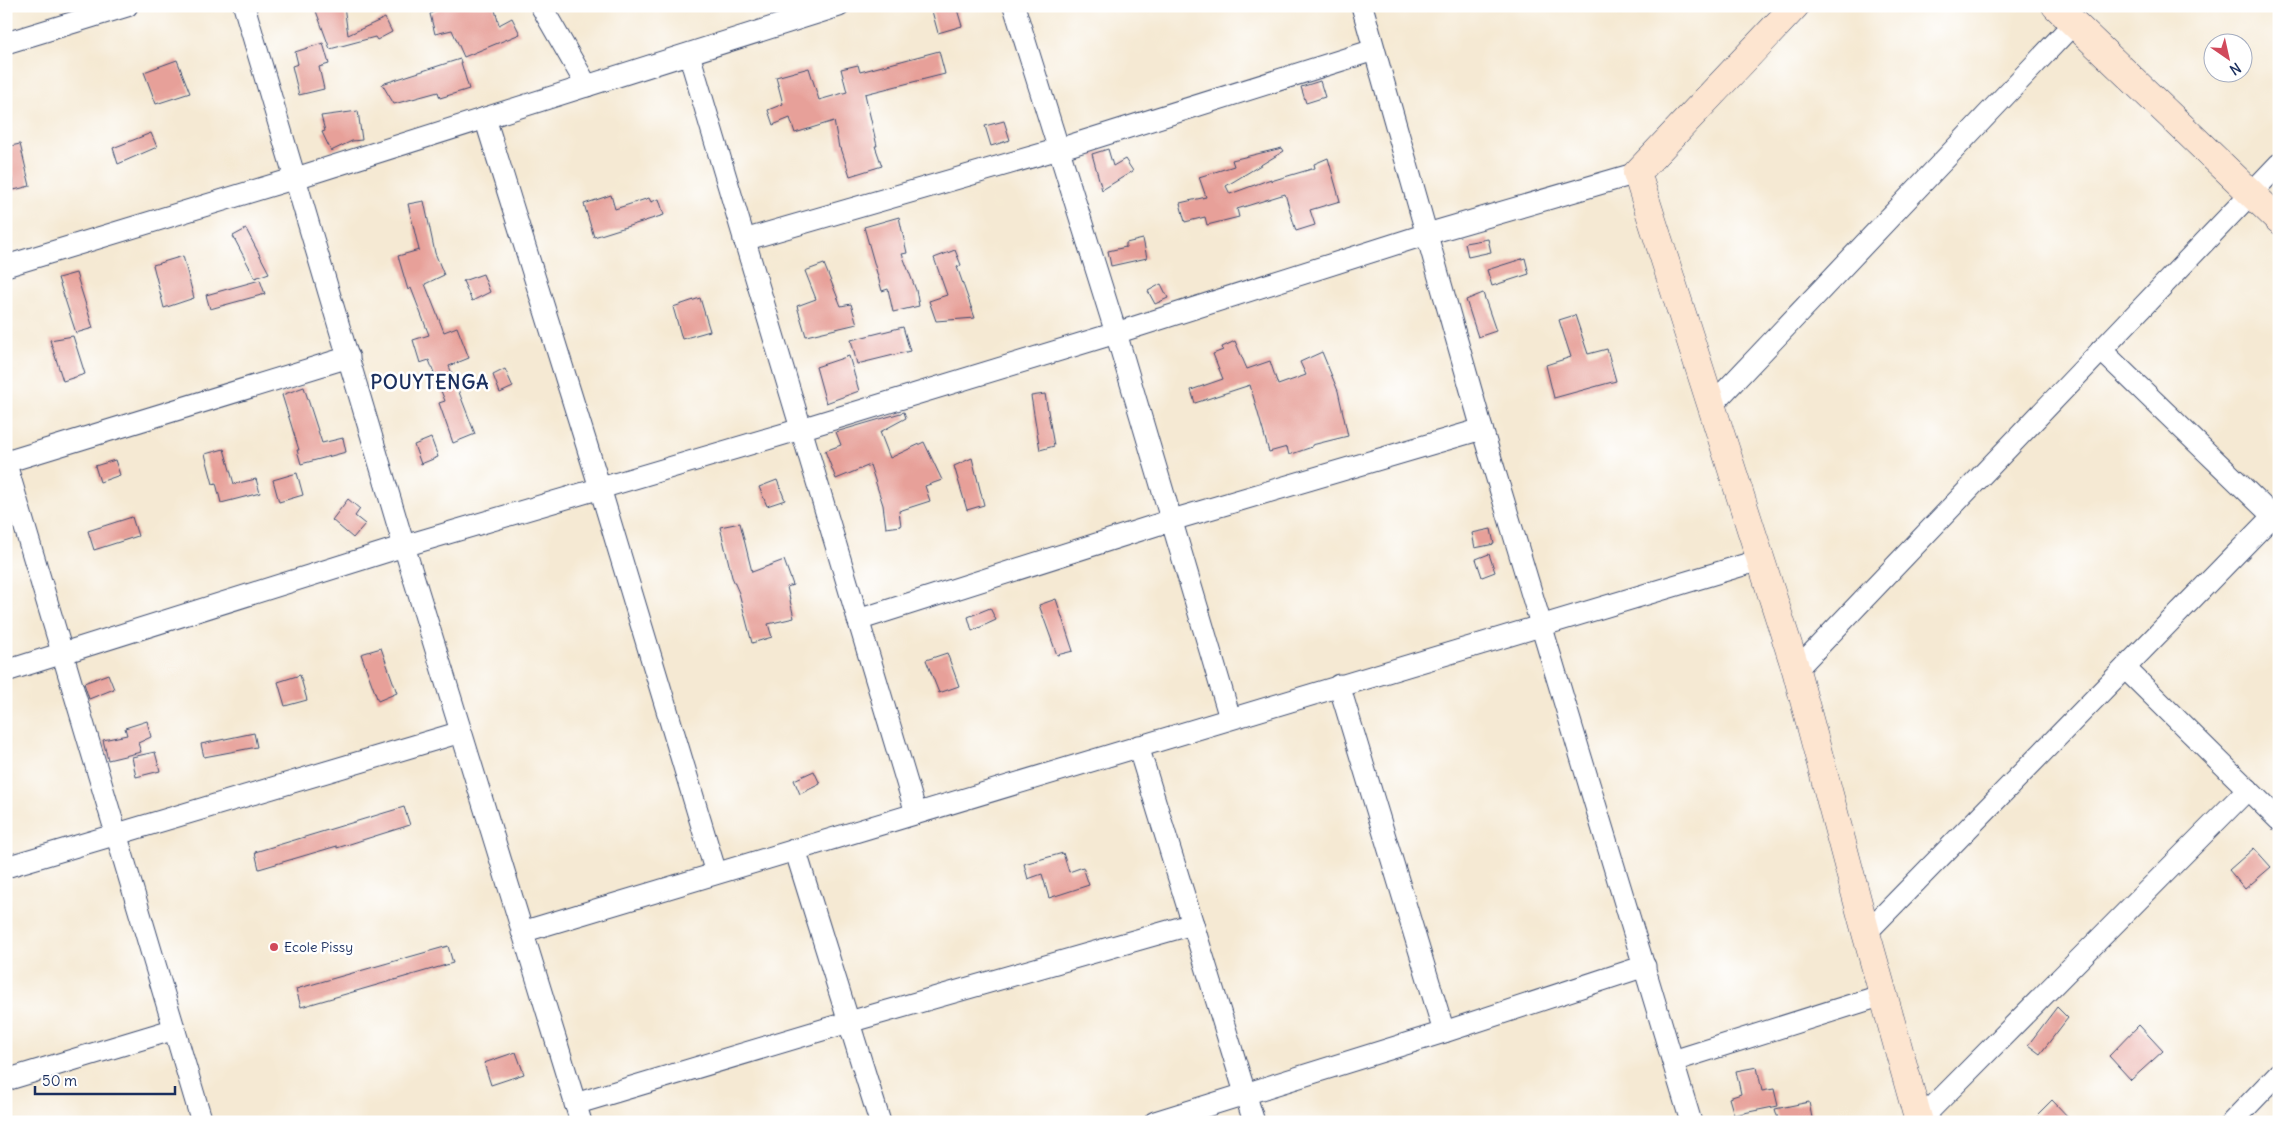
<svg xmlns="http://www.w3.org/2000/svg" width="2285" height="1128" viewBox="0 0 2285 1128" font-family="Delius,sans-serif">
  <style>
    .building { fill: #e7a099 }
    .lines { fill: none; stroke-linecap: round; stroke-linejoin: round }
    .street-casing { stroke: #3c4b70; stroke-width: 23 }
    .secondary-casing { stroke: #3c4b70; stroke-width: 29 }
    .street { stroke: #fff; stroke-width: 21 }
    .secondary { stroke: #fde5d0; stroke-width: 28 }
    .poi-dot { fill: #d1495b; stroke: #fff; stroke-width: 2 }
    .labels { text-anchor: middle; stroke-width: 5; stroke-linejoin: round; paint-order: stroke }
    .poi-label { font-size: 14px; fill: #1b2f5e; stroke: #fff; text-anchor: start }
    .district-label { font-size: 19px; font-weight: bold; letter-spacing: 1px; fill: #1b2f5e; stroke: #fff }
  </style>
  <rect width="100%" height="100%" fill="#fff"/>
  <filter id="ink" filterUnits="userSpaceOnUse"><feTurbulence type="fractalNoise" baseFrequency=".02" numOctaves="2"/><feDisplacementMap in="SourceGraphic" scale="10" xChannelSelector="R" yChannelSelector="G"/><feConvolveMatrix kernelMatrix="1 2 1 2 8 2 1 2 1" color-interpolation-filters="sRGB"/></filter>
  <filter id="wash" filterUnits="userSpaceOnUse"><feTurbulence type="fractalNoise" baseFrequency=".0096" numOctaves="4" result="noise"/><feDisplacementMap in="SourceGraphic" scale="20" xChannelSelector="R" yChannelSelector="G"/><feGaussianBlur stdDeviation="1.12" result="paint"/><feColorMatrix in="noise" values="0 0 0 0 0 0 0 0 0 0 0 0 0 0 0 0 0 1.4 0 .05"/><feComposite in="paint" operator="in"/></filter>
  <g filter="url(#wash)">
    <rect width="100%" height="100%" fill="#f5e9d3"/>
    <g id="blocks">
      <g class="building">
        <path d="M330 6H344L348 35 385 18 392 32 377 40 375 37 330 49 316 11Z"/>
        <path d="M443 6H494L499 25 512 18 520 34 464 57 452 30 435 34 430 14Z"/>
        <path d="M950 6H956L962 26 938 33 932 11Z"/>
        <path d="M323 43 329 64 319 67 324 89 299 95 292 66 298 64 295 52Z"/>
        <path d="M939 51 945 74 865 94 877 146H875L882 166 850 176 841 148H839L834 121 795 133 790 118 773 125 768 110 783 104 776 77 809 68 819 100 847 92 841 69 858 65 860 72Z"/>
        <path d="M460 59 469 89 440 98 438 92 394 104 382 84Z"/>
        <path d="M177 60 190 93 156 104 144 72Z"/>
        <path d="M1320 81 1325 97 1306 103 1301 87Z"/>
        <path d="M358 111 362 140 352 141 331 151 322 132 325 131 321 116Z"/>
        <path d="M1004 121 1010 140 991 146 985 126Z"/>
        <path d="M151 133 157 147 118 164 113 148Z"/>
        <path d="M20 144 30 186 14 190 6 147Z"/>
        <path d="M1282 148 1284 151 1226 186 1230 194 1271 179V181L1315 168 1314 164 1328 158 1340 201 1310 210 1315 225 1296 231 1285 194 1237 209 1239 217 1207 225 1205 217 1185 222 1180 203 1206 197 1199 177 1234 166 1232 160Z"/>
        <path d="M1108 149 1113 166 1125 159 1133 171 1102 190 1092 154Z"/>
        <path d="M611 195 615 209 649 198 651 202 659 199 664 215 594 237 584 204Z"/>
        <path d="M424 201 435 253 444 275 425 284 444 332 457 327 469 358 449 366 475 434 453 443 439 403 445 401 429 360 420 363 413 340 429 335 411 288 408 290 398 256 419 250 408 204Z"/>
        <path d="M899 217 907 253 902 254 916 290 919 306 893 312 888 289 882 291 864 227Z"/>
        <path d="M246 229 269 273 255 278 233 236Z"/>
        <path d="M1143 239 1147 258 1111 266 1108 251 1126 247V243Z"/>
        <path d="M1488 239 1491 252 1468 257 1465 243Z"/>
        <path d="M955 250 961 265 957 267 975 318 936 321 929 301 947 295 934 258Z"/>
        <path d="M183 256 194 298 164 308 153 265Z"/>
        <path d="M1525 258 1529 274 1492 286 1487 270Z"/>
        <path d="M824 264 841 306 851 304 857 324 806 336 797 306 816 299 805 271Z"/>
        <path d="M76 273 93 328 76 333 58 278Z"/>
        <path d="M483 274 490 292 472 301 463 281Z"/>
        <path d="M260 280 265 294 210 309 206 295Z"/>
        <path d="M1161 284 1168 298 1155 304 1148 291Z"/>
        <path d="M1483 293 1496 331 1478 337 1466 300Z"/>
        <path d="M700 298 710 331 682 339 673 307Z"/>
        <path d="M1575 315 1588 354 1607 349 1616 381 1554 398 1546 365 1571 357 1559 320Z"/>
        <path d="M903 327 910 351 857 364 851 340Z"/>
        <path d="M73 336 85 374 63 381 50 340Z"/>
        <path d="M1235 341 1247 369 1270 361 1278 385 1306 375 1300 362 1322 352 1338 391 1348 436 1312 445V447L1289 455 1287 447 1269 452 1250 385 1195 403 1191 390 1223 379 1213 354 1223 350 1222 347Z"/>
        <path d="M849 356 859 391 826 403 816 367Z"/>
        <path d="M505 369 513 387 500 393 493 375Z"/>
        <path d="M304 387 322 443 343 438 346 452 301 464 297 450H299L282 395Z"/>
        <path d="M1045 394 1054 446 1040 450 1031 396Z"/>
        <path d="M904 412 906 418 880 432 890 458 924 442 942 480 925 486 930 501 899 511 901 526 886 528 883 505 870 465 836 479 825 451 841 445 836 432Z"/>
        <path d="M431 438 438 457 421 464 414 445Z"/>
        <path d="M224 449 234 484 256 479 260 493 221 503 216 483 213 484 205 454Z"/>
        <path d="M972 458 984 505 967 510 954 466Z"/>
        <path d="M115 460 120 475 100 482 95 466Z"/>
        <path d="M297 473 303 495 279 502 273 480Z"/>
        <path d="M777 480 785 500 767 506 759 487Z"/>
        <path d="M348 499 360 509 355 516 365 524 353 538 332 520Z"/>
        <path d="M132 517 138 536 94 550 88 531Z"/>
        <path d="M740 523 752 572 784 560 793 585 787 587 794 618 768 624 772 637 752 643 739 593 732 577 720 527Z"/>
        <path d="M1491 529 1494 544 1475 548 1472 533Z"/>
        <path d="M1489 554 1495 572 1482 577 1476 559Z"/>
        <path d="M1056 599 1073 651 1057 655 1039 605Z"/>
        <path d="M990 608 996 620 972 631 968 617Z"/>
        <path d="M381 648 397 693 378 701 361 654Z"/>
        <path d="M947 653 959 686 939 693 926 660Z"/>
        <path d="M108 674 114 689 89 699 84 683Z"/>
        <path d="M300 675 307 700 285 706 278 682Z"/>
        <path d="M147 721 151 737 138 743 141 752 108 760 103 740 127 735 125 728Z"/>
        <path d="M254 733 257 747 204 757 201 744Z"/>
        <path d="M155 752 160 771 136 777 132 757Z"/>
        <path d="M814 771 820 784 800 794 794 780Z"/>
        <path d="M404 807 410 825 337 848V846L259 869 255 852Z"/>
        <path d="M2254 848 2271 867 2245 889 2229 870Z"/>
        <path d="M1063 853 1069 872 1083 867 1089 885 1049 898 1042 874 1028 879 1024 864Z"/>
        <path d="M448 946 453 963 301 1007 296 989Z"/>
        <path d="M2057 1007 2068 1018 2040 1054 2028 1045Z"/>
        <path d="M2139 1025 2163 1051 2131 1080 2109 1056Z"/>
        <path d="M516 1052 524 1074 491 1085 484 1063Z"/>
        <path d="M1757 1067 1762 1091 1774 1089 1778 1106 1734 1115 1729 1098 1741 1094 1736 1071Z"/>
        <path d="M2052 1100 2073 1122H2044L2037 1115Z"/>
        <path d="M1809 1102 1812 1118 1796 1122H1779L1775 1109Z"/>
      </g>
    </g>
  </g>
  <g filter="url(#ink)">
    <use href="#blocks" fill-opacity="0" stroke="#3c4b70" stroke-width="1"/>
    <g class="lines">
      <defs>
        <g id="street">
          <path d="M244 6 404 546 581 1122"/>
          <path d="M541 6 587 86"/>
          <path d="M1014 6 1116 333 1230 718"/>
          <path d="M1362 6 1482 429 1691 1122"/>
          <path d="M6 43 127 6"/>
          <path d="M689 54 916 813"/>
          <path d="M485 118 600 488 716 873"/>
          <path d="M744 240 1059 149 1374 50"/>
          <path d="M6 266 296 178 839 6"/>
          <path d="M2101 350 2279 522"/>
          <path d="M1711 406 2074 23"/>
          <path d="M6 462 349 357"/>
          <path d="M6 464 202 1122"/>
          <path d="M858 620 1172 520 1482 429"/>
          <path d="M2125 668 2279 820"/>
          <path d="M1796 670 2279 164"/>
          <path d="M6 671 404 546 801 429 1116 333 1427 234 1637 173"/>
          <path d="M1339 685 1444 1032"/>
          <path d="M1138 746 1254 1122"/>
          <path d="M795 849 880 1122"/>
          <path d="M6 867 461 732"/>
          <path d="M522 932 1760 560"/>
          <path d="M1866 933 2273 516"/>
          <path d="M1673 1061 1883 995"/>
          <path d="M6 1080 175 1029"/>
          <path d="M575 1104 849 1022 1193 924"/>
          <path d="M1919 1121 2248 789"/>
          <path d="M1155 1122 1444 1032 1645 966"/>
          <path d="M2232 1122 2279 1073"/>
        </g>
        <g id="secondary">
          <path d="M1795 6 1637 173 1796 670 1866 933 1919 1122"/>
          <path d="M2056 6 2279 220"/>
        </g>
      </defs>
      <use href="#street" class="street-casing"/>
      <use href="#secondary" class="secondary-casing"/>
      <use href="#street" class="street"/>
      <use href="#secondary" class="secondary"/>
    </g>
  </g>
  <circle class="poi-dot" cx="274" cy="947" r="5"/>
  <g class="labels">
    <g class="poi-label">
      <text x="284" y="952">Ecole Pissy</text>
    </g>
    <g class="district-label">
      <text x="430" y="389">POUYTENGA</text>
    </g>
  </g>
  <rect width="2285" height="1128" fill="none" stroke="#fff" stroke-width="25"/>
  <g transform="translate(2228 58) rotate(146)"><circle r="24" fill="#ffffff" stroke="#a4acbf"/>
  <path d="M0-4L9 19L0 12L-9 19Z" fill="#d1495b"/>
  <text y="-8" font-size="14" font-weight="bold" text-anchor="middle" fill="#1b2f5e">N</text>
  </g>
  <path d="M35 1086v8h140v-8" fill="none" stroke="#1b2f5e" stroke-width="2.5"/>
  <text x="42" y="1086" font-size="15" fill="#1b2f5e" stroke="#ffffff" stroke-width="4" paint-order="stroke">50 m</text>
</svg>
